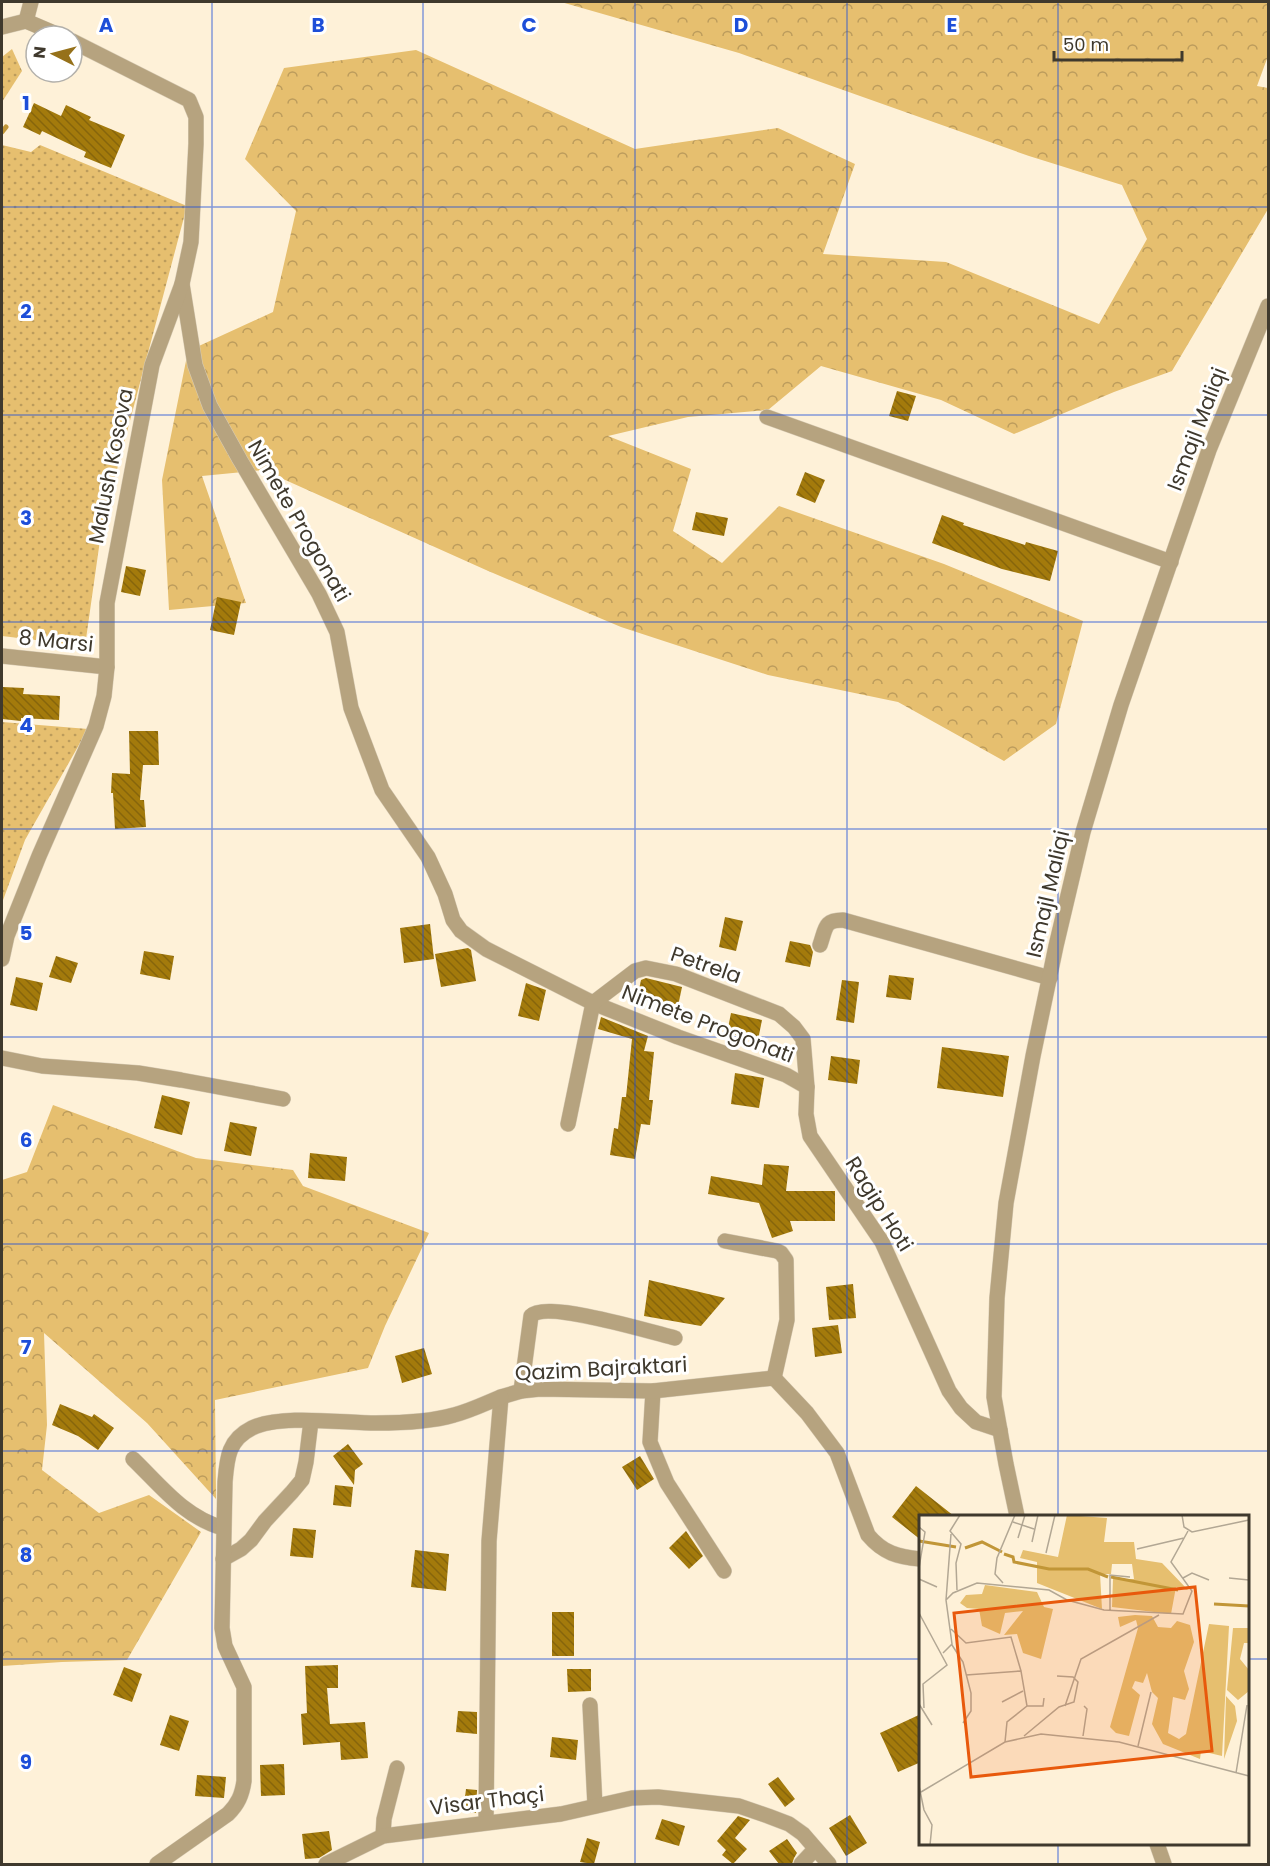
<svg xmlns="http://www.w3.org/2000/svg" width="1270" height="1866" viewBox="0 0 1270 1866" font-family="Poppins,sans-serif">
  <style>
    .green { fill: url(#green-dots) }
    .forest { fill: url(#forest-crowns) }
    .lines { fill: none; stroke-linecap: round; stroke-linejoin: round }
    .stream { stroke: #c19637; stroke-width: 5 }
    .building { fill: url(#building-back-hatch) }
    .minor-casing { stroke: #d8ccb6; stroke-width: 16 }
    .minor { stroke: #b6a37f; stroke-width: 15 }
    .grid { fill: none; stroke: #1d4ed8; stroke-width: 1.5; stroke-opacity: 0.55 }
    .labels { text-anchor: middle; stroke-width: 6; stroke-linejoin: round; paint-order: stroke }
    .street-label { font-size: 21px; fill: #3f392d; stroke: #fff }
    .inset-river { fill: none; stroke: #c19637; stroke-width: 3 }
    .inset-road { fill: none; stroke: #b2a794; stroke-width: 1.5 }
    .view { fill: #e8590c; fill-opacity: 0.15; stroke: #e8590c; stroke-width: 3 }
    .inset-edge { fill: none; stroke: #3f392d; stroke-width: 3 }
    .grid-label { font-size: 20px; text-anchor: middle; font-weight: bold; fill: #1d4ed8; stroke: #fff; stroke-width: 6; stroke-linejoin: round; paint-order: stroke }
  </style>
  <defs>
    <pattern id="green-dots" width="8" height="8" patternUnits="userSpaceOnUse" patternTransform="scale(1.5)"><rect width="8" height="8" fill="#e6bf6f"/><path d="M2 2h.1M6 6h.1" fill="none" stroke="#bc9c5c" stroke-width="1.8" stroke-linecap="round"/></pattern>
    <pattern id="forest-crowns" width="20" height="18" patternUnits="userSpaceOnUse" patternTransform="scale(1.5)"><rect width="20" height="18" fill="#e6bf6f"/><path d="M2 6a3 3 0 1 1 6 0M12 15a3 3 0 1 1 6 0" fill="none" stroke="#bc9c5c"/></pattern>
    <pattern id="building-back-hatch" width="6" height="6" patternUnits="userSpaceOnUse" patternTransform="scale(1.5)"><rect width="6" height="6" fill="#a37a0c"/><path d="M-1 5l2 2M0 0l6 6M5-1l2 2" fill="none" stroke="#86650c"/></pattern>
  </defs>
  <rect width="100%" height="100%" fill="#fef1d8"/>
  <g class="green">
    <path d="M12 49 22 71 2 102V57Z"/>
    <path d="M2 145 31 152 40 145 187 206 102 526 85 646 2 636Z"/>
    <path d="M2 722 88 729 25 840 2 903Z"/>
  </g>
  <g class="forest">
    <path d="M561 2H1268V56L1257 86 1268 88V209L1172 371 1114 392 1014 434 941 400 821 366 768 410 688 417 608 436 691 469 673 531 722 563 779 506 944 564 1083 621 1056 724 1004 761 898 702 768 675 621 627 486 570 263 470 202 476 246 603 169 610 162 480 188 351 273 312 296 211 245 159 284 68 416 50 635 149 778 128 855 164 823 254 946 262 1099 324 1147 239 1122 185 1029 156 739 53Z"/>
    <path d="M53 1105 196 1158 293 1170 303 1186 429 1233 385 1326 368 1368 215 1400 216 1499 147 1423 44 1333 47 1425 42 1470 99 1513 149 1495 201 1532 127 1660 62 1662 2 1666V1180L27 1172Z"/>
  </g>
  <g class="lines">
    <path class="stream" d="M2 132 6 127"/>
  </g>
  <g class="building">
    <path d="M34 103 61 116 66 105 91 117 89 120 125 135 111 168 84 157 86 152 42 131 40 135 23 127Z"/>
    <path d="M897 391 916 396 908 421 889 416Z"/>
    <path d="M805 472 825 480 815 503 796 495Z"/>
    <path d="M696 512 728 518 724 536 692 530Z"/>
    <path d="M942 515 964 523 963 525 1025 545 1026 542 1058 551 1050 581 1002 569 932 543Z"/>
    <path d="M126 566 146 570 140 596 121 592Z"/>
    <path d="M217 597 241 602 234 635 210 630Z"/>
    <path d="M3 687 24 688 23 694 60 696 59 720 21 718V721L2 719Z"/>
    <path d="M129 731H158L159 765H143L140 800H144L146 827 115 829 113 793H111L112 773 130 774Z"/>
    <path d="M725 917 743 921 736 951 719 947Z"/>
    <path d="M430 924 434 959 404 963 400 928Z"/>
    <path d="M790 941 810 945 813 952 810 967 785 962Z"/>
    <path d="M468 948 471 950 476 981 441 987 435 954Z"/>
    <path d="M144 951 174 956 170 980 140 974Z"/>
    <path d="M56 956 78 963 71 983 49 977Z"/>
    <path d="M889 975 914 978 911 1000 886 997Z"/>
    <path d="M16 977 43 983 37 1011 10 1005Z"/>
    <path d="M646 978 682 987 678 1006 637 999 641 980Z"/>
    <path d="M842 980 859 982 854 1023 836 1020Z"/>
    <path d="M526 983 546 990 539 1021 518 1016Z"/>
    <path d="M731 1013 762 1020 758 1040 727 1033Z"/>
    <path d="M601 1017 648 1036 644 1051 654 1052 649 1100H653L650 1125 641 1124 635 1159 610 1155 614 1128 618 1129 622 1097H626L632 1039 598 1029Z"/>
    <path d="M942 1047 1009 1056 1003 1097 937 1088Z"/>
    <path d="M831 1056 860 1060 857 1084 828 1080Z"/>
    <path d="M735 1073 764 1078 759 1108 731 1104Z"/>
    <path d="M162 1095 190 1102 182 1135 154 1128Z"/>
    <path d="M230 1122 257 1127 251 1156 224 1151Z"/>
    <path d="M310 1153 347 1157 345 1181 308 1178Z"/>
    <path d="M764 1164 789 1166 786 1191H835V1221H790L793 1231 772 1238 759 1203 708 1194 711 1176 762 1185Z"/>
    <path d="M649 1280 725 1298 701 1326 644 1316Z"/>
    <path d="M853 1284 856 1318 829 1320 826 1287Z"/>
    <path d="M838 1325 842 1353 815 1357 812 1328Z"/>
    <path d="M424 1348 432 1374 402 1383 395 1356Z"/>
    <path d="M60 1404 92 1417 94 1414 114 1428 98 1450 78 1436 52 1425Z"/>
    <path d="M348 1444 363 1464 355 1470 354 1485 333 1456Z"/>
    <path d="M640 1456 654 1479 637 1490 622 1467Z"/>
    <path d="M335 1485 353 1487 351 1507 333 1505Z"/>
    <path d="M916 1486 954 1516H921V1540L892 1517Z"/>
    <path d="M293 1528 316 1530 313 1558 290 1556Z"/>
    <path d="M686 1531 703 1556 689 1569 669 1548Z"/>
    <path d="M415 1550 449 1554 446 1591 411 1587Z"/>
    <rect x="552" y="1612" width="22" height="44"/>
    <path d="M338 1665V1688H327L330 1724 365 1722 368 1758 341 1760 340 1742 303 1745 301 1714 307 1713 305 1666Z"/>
    <path d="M124 1667 142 1674 132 1702 113 1695Z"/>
    <path d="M567 1669H591V1691L568 1692Z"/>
    <path d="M458 1711 477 1712V1734L456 1732Z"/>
    <path d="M921 1714V1762L898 1772 880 1733Z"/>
    <path d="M170 1715 189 1721 179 1751 160 1745Z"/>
    <path d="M552 1737 578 1740 576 1760 550 1757Z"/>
    <path d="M284 1764 285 1795 261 1796 260 1765Z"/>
    <path d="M197 1775 226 1777 224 1798 195 1796Z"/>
    <path d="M778 1777 795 1799 785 1807 768 1784Z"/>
    <path d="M466 1789 477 1790 476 1813 463 1812Z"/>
    <path d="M850 1815 867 1843 846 1856 829 1828Z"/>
    <path d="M738 1816 750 1820 735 1838 747 1849 733 1864 722 1855 726 1850 717 1841Z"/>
    <path d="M662 1819 685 1826 679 1846 655 1839Z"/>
    <path d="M329 1831 332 1850 319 1858 305 1859 302 1834Z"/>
    <path d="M587 1838 600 1842 594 1864 580 1862Z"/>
    <path d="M787 1839 797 1853 794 1858 792 1864H779L769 1851Z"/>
  </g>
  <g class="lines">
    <defs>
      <g id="minor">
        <path d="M26 21 31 2"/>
        <path d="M2 27 26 21 61 36"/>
        <path d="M182 284 195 365 210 406 240 460 319 594 337 632 351 708 382 790 428 857 445 894 453 920 461 931 486 949 593 1003 678 1037 786 1075 807 1087"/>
        <path d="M767 417 1171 562"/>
        <path d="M2 656 107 667"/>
        <path d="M820 945C826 928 824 920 843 920L1050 978"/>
        <path d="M2 959 7 936 39 856 96 726 104 696 107 667V603L152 365 182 284 191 242 196 144V117L189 100 72 41"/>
        <path d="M2 1058 42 1066 138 1073 181 1080 283 1099"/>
        <path d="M568 1124 593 1003 635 971 646 968 676 974 779 1014 794 1027 803 1039 807 1087 806 1114 810 1136 882 1242 949 1391 961 1408 976 1422 1000 1430"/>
        <path d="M725 1241 777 1251 781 1253 786 1260 787 1320 774 1378"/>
        <path d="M521 1391 531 1316C546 1300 651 1332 675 1338"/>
        <path d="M653 1391 650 1442 667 1483 724 1571"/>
        <path d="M133 1459C161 1486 184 1517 223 1528"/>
        <path d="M1017 1516 1006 1464 994 1397 997 1298 1006 1203 1033 1056 1056 946 1083 832 1121 705 1209 450 1268 306"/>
        <path d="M223 1559 241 1549 251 1540 265 1521 292 1492 302 1480 306 1462 311 1421"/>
        <path d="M590 1705 595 1806"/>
        <path d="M486 1822 489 1541 501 1397 521 1391 540 1389 653 1391 774 1378 807 1413 837 1453 868 1535C883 1553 898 1557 920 1559"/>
        <path d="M383 1836 384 1819 397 1768"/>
        <path d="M1157 1844 1164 1864"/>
        <path d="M157 1864 228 1814C238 1804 242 1795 244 1781V1687L225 1646 222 1628 225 1482C227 1458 228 1440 252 1428 281 1414 343 1423 376 1423 401 1423 430 1422 454 1415 470 1411 486 1403 501 1397"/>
        <path d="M326 1864 383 1836 561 1814 632 1798 658 1797 739 1806 768 1816 789 1824 803 1834 829 1864"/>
        <path d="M801 1864 815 1849"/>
      </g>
    </defs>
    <use href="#minor" class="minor-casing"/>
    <use href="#minor" class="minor"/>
  </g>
  <path class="grid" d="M212 2V1864M423 2V1864M635 2V1864M847 2V1864M1058 2V1516M2 207H1268M2 415H1268M2 622H1268M2 829H1268M2 1037H1268M2 1244H1268M2 1451H1268M2 1659H920M1248 1659H1268M1058 1844V1864"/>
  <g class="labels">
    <g class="street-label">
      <text transform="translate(1197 429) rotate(-69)" y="7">Ismajl Maliqi</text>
      <text transform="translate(111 466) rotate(-79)" y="7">Malush Kosova</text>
      <text transform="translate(299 521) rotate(60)" y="7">Nimete Progonati</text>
      <text transform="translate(56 641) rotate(6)" y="7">8 Marsi</text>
      <text transform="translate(1048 894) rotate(-77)" y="7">Ismajl Maliqi</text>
      <text transform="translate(706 965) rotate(19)" y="7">Petrela</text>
      <text transform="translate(708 1024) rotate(21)" y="7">Nimete Progonati</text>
      <text transform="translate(879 1204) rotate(58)" y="7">Ragip Hoti</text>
      <text transform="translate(601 1369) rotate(-3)" y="7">Qazim Bajraktari</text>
      <text transform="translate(487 1801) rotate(-7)" y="7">Visar Thaçi</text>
    </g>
  </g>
  <g transform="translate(919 1515)">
    <rect width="330" height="330" fill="#fef1d8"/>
    <path d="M148 0 188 3 185 27H215L217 44 243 48 269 75 257 72 252 99 193 92 194 64H215L213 49H193L192 59H181L183 94 118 68V47L101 43 104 35 139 42Z" fill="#e6bf6f"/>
    <path d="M66 70 118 77 125 92 134 94 122 144 104 138 98 119 85 120 104 96 86 98 81 119 63 111 60 94 48 93 41 88 47 80 63 79ZM216 100 233 101 239 112 252 113 258 106 271 110 275 127 265 156 270 174 266 185 254 182 249 218 260 224 267 219 290 109 310 111 303 241 282 236 281 244 244 229 233 209 239 183 233 177 228 158 224 168 216 166 213 173 221 180 210 221 197 218 191 212 219 113 217 105 201 112 199 102ZM314 113H330V128H325L321 144 330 155V176L319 185 308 175ZM307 181 316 191 318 206 305 244Z" fill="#e6bf6f"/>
    <path class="inset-river" d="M0 26 37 32M46 33 63 27 83 37M85 39 94 42 95 47 130 54H169L189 62M192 62 259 75M295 89 330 91"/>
    <path class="inset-road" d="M190 0H260M263 0 265 12 273 17 330 5M94 7 115 14M0 12 6 17 0 53M99 23 106 0M113 27 119 0M218 34 265 23M127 38 136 0M264 63 273 58 290 65M310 63 330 65M0 64 18 72M84 68 76 59 78 43 96 0M38 75 37 48 42 29 31 16 41 0M27 85 32 19M191 95V60L211 62M0 98 28 150 4 169 5 193M32 114 47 128 92 122 102 156M33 130 44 147 52 178V196L44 208M24 138 33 129 27 85 34 78 58 68 130 75 148 85 185 95 264 99 273 76 252 47 269 16M47 160 102 156 108 191 88 207 86 227M83 187 104 176M0 189 13 210M108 191H124L125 183M146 191 162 144 240 100M105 221 140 192 155 187 159 167 154 162 138 161M164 221 168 194 165 191M219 231 232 177M317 258 328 190M0 271 5 295 13 310 11 330M2 277 86 227 122 219 200 227 330 261"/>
    <path class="view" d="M276 72 293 236 52 262 35 98Z"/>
    <rect width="330" height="330" class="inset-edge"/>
  </g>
  <g class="grid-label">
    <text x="106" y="32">A</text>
    <text x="318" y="32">B</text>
    <text x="529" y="32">C</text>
    <text x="741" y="32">D</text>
    <text x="952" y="32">E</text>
    <text x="26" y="110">1</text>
    <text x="26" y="318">2</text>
    <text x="26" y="525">3</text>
    <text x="26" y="732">4</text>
    <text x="26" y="940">5</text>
    <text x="26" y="1147">6</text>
    <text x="26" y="1354">7</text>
    <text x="26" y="1562">8</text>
    <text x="26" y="1769">9</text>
  </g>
  <rect width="1270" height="1866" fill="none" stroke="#3f392d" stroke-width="6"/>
  <g transform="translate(54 54) rotate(276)"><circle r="28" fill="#ffffff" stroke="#b2b0ab" stroke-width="1.5"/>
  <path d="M0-4.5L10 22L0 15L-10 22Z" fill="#96711a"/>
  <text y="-9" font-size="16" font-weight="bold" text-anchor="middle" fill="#3f392d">N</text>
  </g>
  <path d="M1054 51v9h128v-9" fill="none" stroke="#3f392d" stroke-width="3"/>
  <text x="1063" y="51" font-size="18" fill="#3f392d" stroke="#ffffff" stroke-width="4.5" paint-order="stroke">50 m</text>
</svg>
